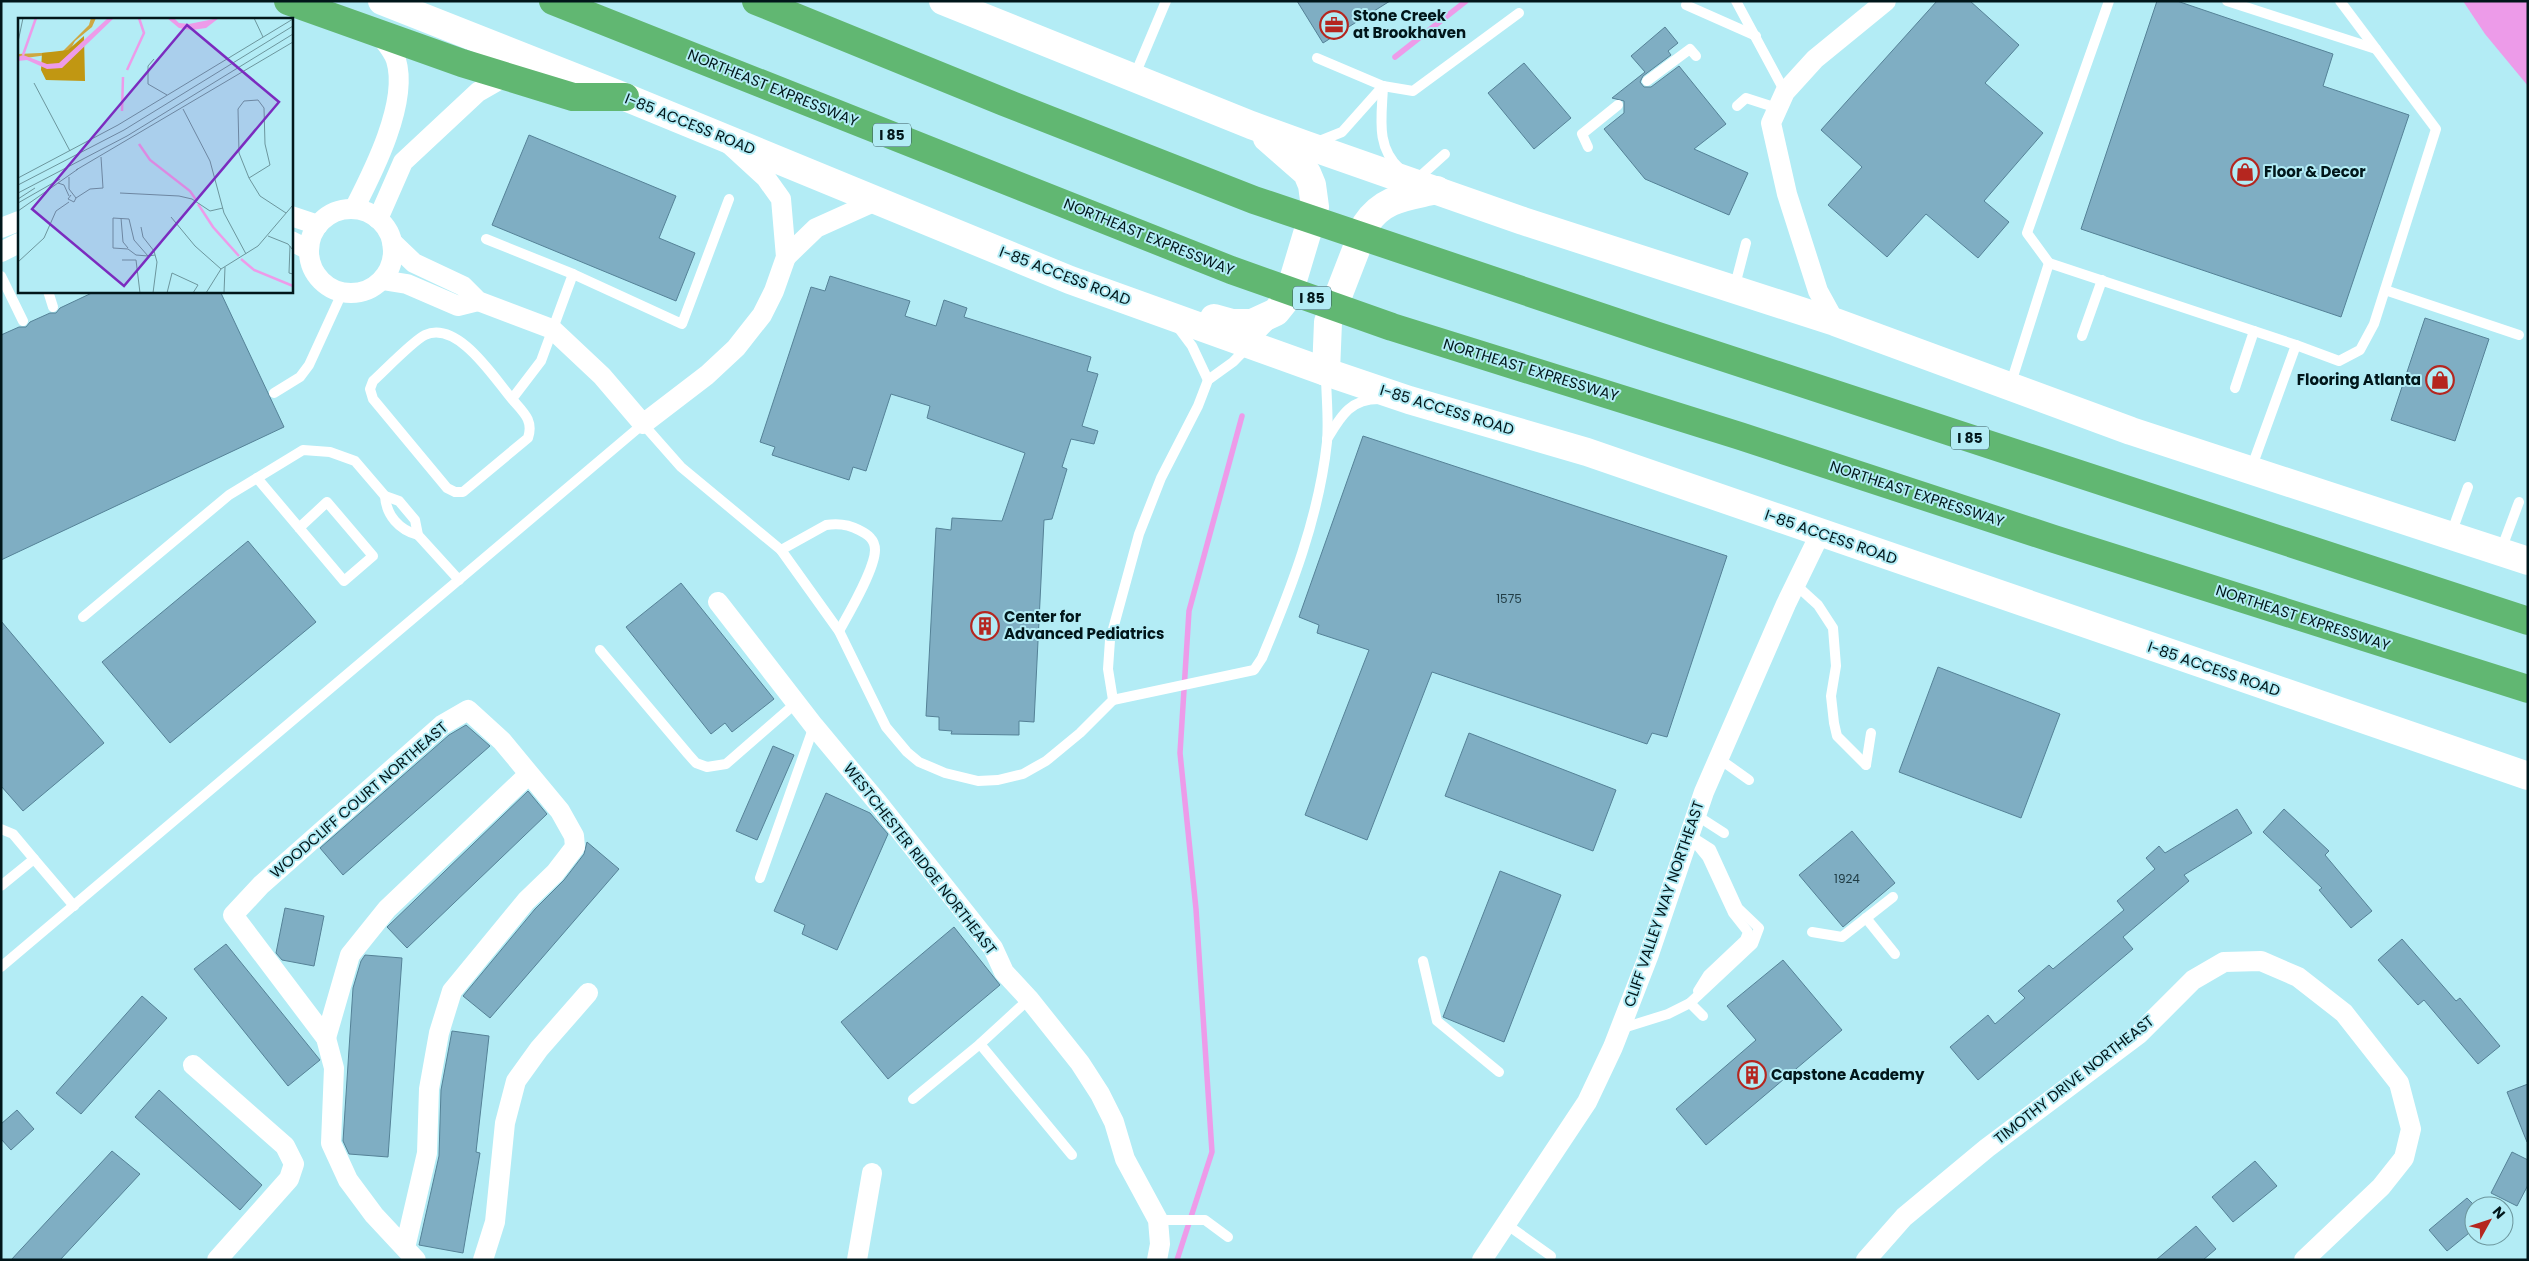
<svg xmlns="http://www.w3.org/2000/svg" width="2529" height="1261" viewBox="0 0 2529 1261" font-family="Poppins,sans-serif">
  <style>
    .water { fill: #ed9be9 }
    .lines { fill: none; stroke-linecap: round; stroke-linejoin: round }
    .stream { stroke: #ed9be9; stroke-width: 5.5 }
    .building { fill: #7faec3; stroke: #558297 }
    .lane { stroke: #fff; stroke-width: 10 }
    .street { stroke: #fff; stroke-width: 20 }
    .secondary { stroke: #fff; stroke-width: 28 }
    .highway { stroke: #61b772; stroke-width: 28 }
    .labels { text-anchor: middle; stroke-width: 4; stroke-linejoin: round; paint-order: stroke }
    .number-label { font-size: 12px; fill: #203c44 }
    .shield { fill: #b3ecf5; stroke: #36565c; stroke-width: 1 }
    .shield-label { font-size: 14px; font-weight: bold; fill: #01161a }
    .poi-label { font-size: 15px; font-weight: bold; fill: #01161a; stroke: #b3ecf5; text-anchor: start }
    .street-label { font-size: 15px; fill: #01161a; stroke: #b3ecf5 }
    .inset-river { fill: none; stroke: #ed9be9; stroke-width: 2.5 }
    .inset-road { fill: none; stroke: #6c969d; stroke-width: 1 }
    .view { fill: #7b2cbf; fill-opacity: 0.15; stroke: #7b2cbf; stroke-width: 2.5 }
    .inset-edge { fill: none; stroke: #01161a; stroke-width: 2.5 }
  </style>
  <rect width="100%" height="100%" fill="#b3ecf5"/>
  <path class="water" d="M2463 1H2528V86L2485 34Z"/>
  <g class="lines">
    <g class="stream">
      <path d="M1395 57 1466 1"/>
      <path d="M1177 1260 1212 1152 1196 909 1180 753 1189 611 1242 416"/>
    </g>
  </g>
  <g class="building">
    <path d="M1297 1H1390L1323 43Z"/>
    <path d="M1937 1H1970L2019 45 1985 83 2043 133 1984 201 2009 222 1978 258 1926 214 1887 257 1828 205 1862 167 1821 130Z"/>
    <path d="M2157 1H2177L2333 54 2323 86 2409 115 2341 317 2081 229Z"/>
    <path d="M1665 27 1678 43 1668 51 1671 55 1643 76 1640 82 1644 87H1651L1679 66 1726 124 1694 149 1748 173 1729 215 1645 179 1604 129 1624 113V101L1612 98 1645 72 1631 56Z"/>
    <path d="M1524 63 1571 118 1534 149 1488 93Z"/>
    <path d="M529 135 676 196 659 238 695 253 676 301 492 225Z"/>
    <path d="M830 276 910 301 905 316 936 326 944 300 967 308 964 317 1091 357 1087 371 1098 374 1082 426 1098 431 1094 444 1071 439 1062 467 1067 469 1052 519 1044 520 1034 722 1019 721V735L951 734 952 731 939 730V717L926 716 936 528 951 530 952 518 1002 521 1025 453 927 418 930 406 891 394 866 471 853 467 849 480 772 455 775 447 760 442 811 287 825 291Z"/>
    <path d="M96 291H220L284 427 1 560V335L19 327H26L30 322 50 313H56L60 308Z"/>
    <path d="M2425 318 2489 339 2455 441 2391 420Z"/>
    <path d="M1363 436 1727 556 1667 737 1652 733 1647 744 1432 672 1367 840 1305 815 1369 650 1317 633 1319 625 1299 617Z"/>
    <path d="M248 541 316 622 170 743 102 662Z"/>
    <path d="M681 583 774 699 732 732 725 723 711 734 626 627Z"/>
    <path d="M1 621 104 743 23 811 1 786Z"/>
    <path d="M1938 667 2060 714 2021 818 1899 772Z"/>
    <path d="M466 725 490 746 343 875 320 848 449 735Z"/>
    <path d="M1469 733 1616 790 1593 851 1445 796Z"/>
    <path d="M773 746 794 755 757 840 736 831Z"/>
    <path d="M528 791 547 814 407 948 387 927Z"/>
    <path d="M826 793 870 813 888 834 837 950 802 934 805 925 774 911Z"/>
    <path d="M2237 809 2252 833 2184 875 2189 881 2123 937 2133 949 1978 1080 1950 1047 1988 1015 1995 1024 2025 998 2018 991 2049 965 2053 969 2124 910 2117 901 2155 869 2146 858 2159 846 2165 853Z"/>
    <path d="M2284 809 2329 851 2325 855 2372 911 2351 928 2319 890 2322 888 2263 832Z"/>
    <path d="M1852 831 1895 883 1843 927 1799 875Z"/>
    <path d="M587 842 619 869 490 1018 463 996 535 909 564 880 584 854Z"/>
    <path d="M1500 871 1561 895 1504 1042 1443 1017Z"/>
    <path d="M285 908 324 916 314 966 282 960 276 953Z"/>
    <path d="M954 927 1000 985 888 1079 841 1022Z"/>
    <path d="M2402 939 2456 1001 2460 998 2500 1046 2478 1064 2424 1000 2418 1005 2378 960Z"/>
    <path d="M226 944 320 1060 288 1086 194 969Z"/>
    <path d="M365 955 402 958 388 1157 349 1154 343 1141 353 988 361 961Z"/>
    <path d="M1783 960 1842 1030 1706 1145 1676 1109 1756 1040 1727 1006Z"/>
    <path d="M142 996 167 1018 81 1114 56 1093Z"/>
    <path d="M452 1031 489 1036 476 1152 480 1153 463 1253 419 1245 439 1156 441 1090Z"/>
    <path d="M2528 1084V1142H2527L2507 1092Z"/>
    <path d="M159 1090 262 1185 240 1210 135 1117Z"/>
    <path d="M17 1110 34 1129 11 1150 1 1139V1124Z"/>
    <path d="M112 1151 140 1174 60 1260H11Z"/>
    <path d="M2512 1152 2528 1160V1185L2517 1206 2491 1193Z"/>
    <path d="M2255 1161 2277 1186 2233 1222 2212 1197Z"/>
    <path d="M2467 1198 2474 1205V1229L2447 1251 2429 1230Z"/>
    <path d="M2196 1226 2216 1249 2203 1260H2156Z"/>
  </g>
  <g class="lines">
    <g class="lane">
      <path d="M1736 1 1785 92"/>
      <path d="M2227 1 2376 49"/>
      <path d="M1686 5 1756 36"/>
      <path d="M1317 58 1383 86 1413 91 1519 13"/>
      <path d="M1134 77 1166 1"/>
      <path d="M1647 81 1690 49 1696 56"/>
      <path d="M1383 86C1382 116 1375 147 1400 169"/>
      <path d="M1737 106 1746 98 1777 108"/>
      <path d="M1317 142 1342 132 1383 86"/>
      <path d="M1588 147 1582 134 1618 105"/>
      <path d="M1416 180 1445 154"/>
      <path d="M486 239 573 274 682 324 729 199"/>
      <path d="M2049 263 2027 233 2109 1"/>
      <path d="M1 276 23 321"/>
      <path d="M1734 289 1746 243"/>
      <path d="M2385 290 2519 335"/>
      <path d="M48 291 53 307"/>
      <path d="M1177 326 1192 346 1208 380"/>
      <path d="M2082 336 2102 280"/>
      <path d="M2296 345 2339 361 2360 350 2374 324 2436 129 2340 1"/>
      <path d="M2010 386 2049 263 2296 345 2251 469"/>
      <path d="M2235 388 2254 331"/>
      <path d="M274 393 300 377 309 365 342 293"/>
      <path d="M512 399C523 412 534 420 528 438L463 492H455L447 488 373 399 370 389 373 381C384 371 414 340 425 335 458 320 494 378 512 399L541 361 573 274"/>
      <path d="M1327 439C1341 416 1350 399 1379 399"/>
      <path d="M257 478 344 581 373 556 327 502 299 528"/>
      <path d="M385 496C386 515 399 530 418 535"/>
      <path d="M2451 534 2468 487"/>
      <path d="M781 550 826 525C838 523 848 524 859 530 867 534 875 539 875 550 875 569 849 613 839 631"/>
      <path d="M2501 550 2519 502"/>
      <path d="M1796 585 1818 605 1833 628 1836 666 1831 696 1834 723 1837 736 1866 765"/>
      <path d="M83 617 229 495 303 450 330 452 355 461 385 496 399 501 415 520 418 535 459 580"/>
      <path d="M600 650 688 754 696 763 707 767 726 764 796 703"/>
      <path d="M1113 700 1254 670 1262 658C1291 589 1319 517 1327 442 1329 419 1326 395 1326 373"/>
      <path d="M1718 758 1749 780"/>
      <path d="M1866 765 1871 733"/>
      <path d="M1696 815 1724 833"/>
      <path d="M1 829 13 834 34 859"/>
      <path d="M1694 841 1707 857 1733 913 1748 932 1745 940 1708 975 1698 991"/>
      <path d="M760 878 814 726"/>
      <path d="M1 886 34 859 74 906"/>
      <path d="M1866 918 1895 954"/>
      <path d="M1812 932 1842 937 1893 897"/>
      <path d="M1423 961 1437 1021 1499 1072"/>
      <path d="M1 967 643 424 681 467 781 550 839 631 886 727 907 752 919 762 945 773 978 781 998 780 1023 774 1046 761 1080 733 1113 700 1108 669 1110 640 1139 534 1161 478 1198 406 1208 380 1233 362 1272 322"/>
      <path d="M1690 1003 1703 1016"/>
      <path d="M1620 1029 1668 1014 1690 1003 1753 944 1759 928 1738 908 1711 849 1689 835"/>
      <path d="M980 1044 1072 1155"/>
      <path d="M913 1099 980 1044 1029 999"/>
      <path d="M1158 1220H1205L1228 1237"/>
      <path d="M1506 1224 1551 1256"/>
    </g>
    <g class="street">
      <path d="M354 209C373 172 409 102 396 60 393 50 383 40 377 31"/>
      <circle cx="351" cy="251" r="42"/>
      <path d="M291 216 318 225"/>
      <path d="M378 219 403 162 478 92 506 76"/>
      <path d="M1 228 19 221"/>
      <path d="M291 241 309 250"/>
      <path d="M392 242 414 263 463 286 478 301 552 329 602 376 643 424 707 375 736 348 762 315 774 291 786 257 781 199 766 178 730 145"/>
      <path d="M1 252 19 243"/>
      <path d="M786 257 816 228 876 201"/>
      <path d="M382 280 407 284 458 306 478 301"/>
      <path d="M1835 322 1818 291 1787 194 1771 123 1785 92 1815 59 1886 1"/>
      <path d="M718 602 814 726 878 803 993 948 1004 972 1029 999 1080 1063 1100 1094 1114 1122 1125 1159 1158 1220 1160 1244 1157 1260"/>
      <path d="M326 1038 350 955 387 909 528 775"/>
      <path d="M193 1065 285 1146 294 1164 289 1179 217 1260"/>
      <path d="M405 1248 427 1153 429 1089 439 1033 452 991 526 901 555 873 575 847 574 836 560 811 502 741 468 710 442 725 261 885 233 915 326 1038 334 1068 331 1143 348 1180 374 1215 416 1260"/>
      <path d="M483 1260 495 1222 505 1123 516 1081 539 1049 588 993"/>
      <path d="M857 1260 872 1173"/>
      <path d="M1482 1260 1587 1102 1613 1047 1648 957 1704 792 1786 604 1820 534"/>
      <path d="M1866 1260 1904 1217 1987 1148 2139 1034 2193 980 2224 962 2261 961 2298 977 2344 1013 2399 1083 2411 1129 2404 1158 2381 1187 2304 1260"/>
    </g>
    <g class="secondary">
      <path d="M382 1 625 97 1070 280 1326 372 1409 400 1587 452 2528 776"/>
      <path d="M943 1 1251 125 1306 145 1523 221 1835 322 2131 431 2528 561"/>
      <path d="M1214 318 1232 323H1252L1276 312 1288 297 1315 207 1312 185 1307 173 1267 138"/>
      <path d="M1326 372 1328 322 1366 224C1384 197 1408 197 1437 190"/>
    </g>
    <g class="highway">
      <path d="M288 1 462 63 573 97H625"/>
      <path d="M553 1 1231 270 1392 327 1740 436 2054 539 2528 689"/>
      <path d="M756 1 1004 102 1254 200 1655 335 2528 621"/>
    </g>
  </g>
  <defs>
    <symbol id="office-ring" viewBox="-11 -11 22 22"><circle r="9.5" fill="#b3ecf5" stroke="#b5261f" stroke-width="1.5"/><path d="M-6-3h4V-5.5h4V-3h4V5H-6ZM-1-4.5V-3h2v-1.5ZM-6 0V1H6V0Z" fill="#b5261f"/></symbol>
    <symbol id="shop-ring" viewBox="-11 -11 22 22"><circle r="9.5" fill="#b3ecf5" stroke="#b5261f" stroke-width="1.5"/><path d="M-5-2.5h2.3a2.7 3.5 0 0 1 5.4 0H5L5.5 6h-11ZM-1.5-2.5h3a1.5 2.3 0 0 0-3 0Z" fill="#b5261f"/></symbol>
    <symbol id="building-ring" viewBox="-11 -11 22 22"><circle r="9.5" fill="#b3ecf5" stroke="#b5261f" stroke-width="1.5"/><path d="M-4-6H4V6H1V3H-1V6H-4ZM-2.5-4.3h1.7v1.8h-1.7ZM.8-4.3h1.7v1.8H.8ZM-2.5-1h1.7V.8h-1.7ZM.8-1h1.7V.8H.8Z" fill="#b5261f"/></symbol>
  </defs>
  <g fill-rule="evenodd">
    <use href="#office-ring" x="1318" y="9" width="32" height="32"/>
    <use href="#shop-ring" x="2229" y="156" width="32" height="32"/>
    <use href="#shop-ring" x="2424" y="364" width="32" height="32"/>
    <use href="#building-ring" x="969" y="610" width="32" height="32"/>
    <use href="#building-ring" x="1736" y="1059" width="32" height="32"/>
  </g>
  <g class="labels">
    <g class="number-label">
      <text x="1509" y="603">1575</text>
      <text x="1847" y="883">1924</text>
    </g>
    <g class="shield">
      <rect x="873" y="123.5" width="38" height="23" rx="4"/>
      <rect x="1293" y="286.5" width="38" height="23" rx="4"/>
      <rect x="1951" y="426.5" width="38" height="23" rx="4"/>
    </g>
    <g class="shield-label">
      <text x="892" y="140">I 85</text>
      <text x="1312" y="303">I 85</text>
      <text x="1970" y="443">I 85</text>
    </g>
    <g class="poi-label">
      <text x="1353" y="21">Stone Creek<tspan x="1353" dy="17">at Brookhaven</tspan></text>
      <text x="2264" y="177">Floor &amp; Decor</text>
      <text x="2421" y="385" text-anchor="end">Flooring Atlanta</text>
      <text x="1004" y="622">Center for<tspan x="1004" dy="17">Advanced Pediatrics</tspan></text>
      <text x="1771" y="1080">Capstone Academy</text>
    </g>
    <g class="street-label">
      <text transform="translate(773 88) rotate(22)" y="5">NORTHEAST EXPRESSWAY</text>
      <text transform="translate(690 124) rotate(22)" y="5">I-85 ACCESS ROAD</text>
      <text transform="translate(1149 237) rotate(22)" y="5">NORTHEAST EXPRESSWAY</text>
      <text transform="translate(1065 276) rotate(21)" y="5">I-85 ACCESS ROAD</text>
      <text transform="translate(1531 370) rotate(17)" y="5">NORTHEAST EXPRESSWAY</text>
      <text transform="translate(1447 410) rotate(17)" y="5">I-85 ACCESS ROAD</text>
      <text transform="translate(1917 494) rotate(18)" y="5">NORTHEAST EXPRESSWAY</text>
      <text transform="translate(1831 537) rotate(19)" y="5">I-85 ACCESS ROAD</text>
      <text transform="translate(2303 618) rotate(18)" y="5">NORTHEAST EXPRESSWAY</text>
      <text transform="translate(2214 669) rotate(19)" y="5">I-85 ACCESS ROAD</text>
      <text transform="translate(359 800) rotate(-41)" y="5">WOODCLIFF COURT NORTHEAST</text>
      <text transform="translate(920 859) rotate(52)" y="5">WESTCHESTER RIDGE NORTHEAST</text>
      <text transform="translate(1664 904) rotate(-71)" y="5">CLIFF VALLEY WAY NORTHEAST</text>
      <text transform="translate(2074 1080) rotate(-38)" y="5">TIMOTHY DRIVE NORTHEAST</text>
    </g>
  </g>
  <g transform="translate(18 18)">
    <rect width="275" height="275" fill="#b3ecf5"/>
    <path d="M73 0H78L74 9 57 23 51 34 0 41V36L44 34 71 7Z" fill="#cea842"/>
    <path d="M66 18 67 63 28 62 23 52 24 35 50 32Z" fill="#c19712"/>
    <path d="M90 0H96L44 50 29 51 9 42 0 43V39L5 37 29 46 41 45ZM156 0 161 5 171 6 201 0 188 10 174 12 161 10 149 0Z" fill="#ed9be9"/>
    <path class="inset-river" d="M5 37 18 0M109 52 126 15 121 0M104 93 105 59M121 126 132 142 172 173 179 183M180 186 195 209 221 238M223 241 236 252 275 268"/>
    <path class="inset-road" d="M236 0 245 19M0 24 5 0M136 41 130 48V66L149 77M16 65 52 133M240 82 246 90 247 126 252 147 231 160 221 135 220 91 226 83ZM275 84V113M165 91 192 143 206 195 228 236M58 152 275 24M51 159V171L58 180 56 184 50 181 53 177M0 160 100 107 275 1M231 160 242 178 268 195M40 165 46 167 51 178M0 167 106 112 275 8M0 175 109 118 275 16M102 175 161 178 174 181 192 193 205 190M58 180 72 171 85 170 83 139M0 181 17 170M0 185 42 161M0 193 60 151M153 199 177 228 203 251M103 200 105 224 110 230M123 209 125 219 136 233 139 244 135 275M250 218 270 226 275 232M272 228 271 255 275 256M130 238 118 237 110 231 95 230V200L111 201 116 222 130 238 137 237M104 242H118L122 275M0 244 26 220 38 193 51 184M149 275 154 255 180 267 175 275M188 275 203 251 240 228 275 187M206 275 207 249"/>
    <path class="view" d="M169 7 261 84 106 268 14 191Z"/>
    <rect width="275" height="275" class="inset-edge"/>
  </g>
  <rect width="2529" height="1261" fill="none" stroke="#01161a" stroke-width="5"/>
  <g transform="translate(2489 1221) rotate(50)"><circle r="24" fill="#b3ecf5" stroke="#6c969d"/>
  <path d="M0-4L9 19L0 12L-9 19Z" fill="#b5261f"/>
  <text y="-8" font-size="14" font-weight="bold" text-anchor="middle" fill="#01161a">N</text>
  </g>
</svg>
